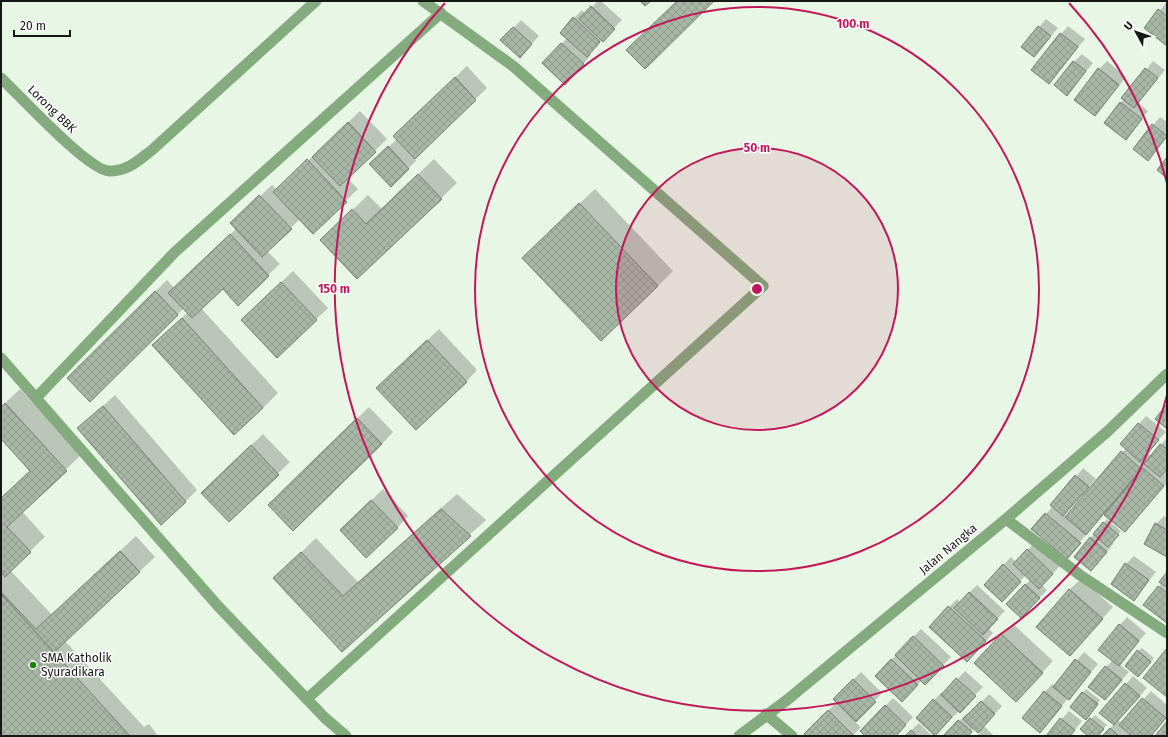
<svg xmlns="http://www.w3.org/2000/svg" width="1168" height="737" viewBox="0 0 1168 737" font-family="'Fira Sans',sans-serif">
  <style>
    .shadow { fill: #0003 }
    .building { fill: url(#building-cross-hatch); stroke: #738071 }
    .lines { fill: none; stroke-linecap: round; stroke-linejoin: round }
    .service { stroke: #83ab7d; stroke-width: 11 }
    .minor { stroke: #83ab7d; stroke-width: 11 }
    .tertiary { stroke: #83ab7d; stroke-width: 11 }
    .ring { fill: none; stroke: #c2185b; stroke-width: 2 }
    .poi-dot { fill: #178701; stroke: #fff; stroke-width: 1.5 }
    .labels { text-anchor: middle; stroke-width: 3; stroke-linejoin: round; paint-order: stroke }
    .street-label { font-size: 12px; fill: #141913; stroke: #fff }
    .poi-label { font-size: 12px; fill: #141913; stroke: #fff; text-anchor: start }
    .centre { fill: #c2185b; stroke: #fff; stroke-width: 2 }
    .ring-label { font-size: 12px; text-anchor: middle; font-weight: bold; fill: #c2185b; stroke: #fff; stroke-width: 3; stroke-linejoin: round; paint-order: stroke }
  </style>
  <defs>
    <pattern id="building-cross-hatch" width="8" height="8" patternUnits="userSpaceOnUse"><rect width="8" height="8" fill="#a8b6a5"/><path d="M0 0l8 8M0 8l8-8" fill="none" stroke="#909c8d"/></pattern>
  </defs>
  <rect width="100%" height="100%" fill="#e8f7e5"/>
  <g class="shadow">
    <path d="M598 1H601L622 20 589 53 591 55 573 76 544 63 567 38 574 18 582 10 585 14Z"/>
    <path d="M1167 2V45L1145 28Z"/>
    <path d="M1046 19 1058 28 1034 56 1039 27Z"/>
    <path d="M521 20 539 36 527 49 502 40Z"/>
    <path d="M1068 26 1085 39 1049 83 1061 34Z"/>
    <path d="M1082 54 1093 63 1067 95 1074 62Z"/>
    <path d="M1107 61 1126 77 1095 115 1099 69Z"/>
    <path d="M1153 61 1165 70 1138 103 1148 111 1126 138 1121 103Z"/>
    <path d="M467 66 487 88 414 158 416 161 391 185 371 164 397 139 406 124Z"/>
    <path d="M360 111 387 139 347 178 358 189 313 232 300 219 267 251 280 264 268 275 223 288 201 308 278 393 263 408 169 330 188 312 184 308 90 400 68 378 167 280 174 288 236 229 243 212 272 185 277 190Z"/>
    <path d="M1160 117 1167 122V137L1148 160 1153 125Z"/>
    <path d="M434 159 457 183 357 278 337 225 368 195 382 209Z"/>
    <path d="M595 189 673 271 658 286 538 243Z"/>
    <path d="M293 271 328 308 277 356 254 308Z"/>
    <path d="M439 329 477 370 466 382 389 377Z"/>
    <path d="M20 389 81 455 22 511 45 537 10 570 52 615 136 536 155 557 65 641 144 727 149 724 158 736H1V498L31 470 1 438V407Z"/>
    <path d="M115 395 197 490 185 502 79 428Z"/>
    <path d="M369 407 393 432 382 444 280 493Z"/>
    <path d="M1146 416 1166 432 1147 452 1151 456 1167 438V483L1125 531 1104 514 1072 551 1033 529 1053 506 1083 468 1096 479 1064 515 1067 517 1126 448 1139 424Z"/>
    <path d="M263 434 290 462 229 521 214 481Z"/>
    <path d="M383 489 408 516 397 528 353 518Z"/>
    <path d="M457 494 486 520 342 651 290 563 316 538 358 582Z"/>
    <path d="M1164 516 1167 518V556L1156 524Z"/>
    <path d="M1107 519 1121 531 1112 542 1114 543 1099 562 1091 538Z"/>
    <path d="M1035 542 1060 566 1042 585 1047 590 1021 617 1007 604 1031 579 1026 575 1002 600 985 585 1011 557 1016 562Z"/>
    <path d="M1134 556 1156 572 1134 599 1126 564Z"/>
    <path d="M1167 573V622L1159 587Z"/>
    <path d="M1081 579 1113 607 1070 655 1069 590Z"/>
    <path d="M977 585 1005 611 988 628 993 633 975 653 930 627 957 599 960 602Z"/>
    <path d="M1127 617 1146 633 1119 664 1129 672 1105 699 1106 667 1113 660 1120 625Z"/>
    <path d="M1013 624 1053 661 1027 689 1001 635Z"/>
    <path d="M921 629 951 657 925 683 922 680 902 701 876 676Z"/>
    <path d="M1142 648 1154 658 1142 672 1138 651Z"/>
    <path d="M1084 652 1098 664 1040 731 1045 692 1052 684 1055 686Z"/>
    <path d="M965 671 983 687 943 727 934 700 942 692 943 694Z"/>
    <path d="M861 672 882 693 855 722 861 727 853 736H807L805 734 837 702 834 699Z"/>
    <path d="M1133 676 1147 688 1118 720 1122 724 1151 691 1167 705V716L1151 736H1104L1114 724 1126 684Z"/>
    <path d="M1086 689 1100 700 1089 715 1071 707Z"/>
    <path d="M989 694 1002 706 984 726 994 736H976L980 733 975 728 967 736H945L967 713 969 715Z"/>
    <path d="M893 698 913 717 895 736H867L861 731Z"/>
    <path d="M1069 711 1082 721 1070 736H1047Z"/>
    <path d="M1095 715 1107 725 1097 736H1090L1082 729Z"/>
    <path d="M919 723 932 736H906Z"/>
  </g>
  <g class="building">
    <path d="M640 1H651L645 6Z"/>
    <path d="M677 1H714L645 69 626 50Z"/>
    <path d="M591 6 615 29 603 42 579 19Z"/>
    <path d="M1158 9 1167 16V46L1144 28Z"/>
    <path d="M573 17 600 42 587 57 560 33Z"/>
    <path d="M1038 26 1051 36 1034 57 1021 47Z"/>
    <path d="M513 27 532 44 520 58 500 40Z"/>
    <path d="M1060 33 1078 47 1049 84 1031 70Z"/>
    <path d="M561 43 584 64 565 85 542 63Z"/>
    <path d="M1073 61 1086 71 1067 96 1054 85Z"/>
    <path d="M1098 68 1119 85 1095 116 1074 100Z"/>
    <path d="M1145 68 1158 78 1134 108 1121 98Z"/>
    <path d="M455 77 476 100 415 159 393 136Z"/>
    <path d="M1120 102 1142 119 1126 140 1104 123Z"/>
    <path d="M348 122 376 152 340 186 312 157Z"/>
    <path d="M1152 124 1167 136 1148 161 1133 149Z"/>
    <path d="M388 146 409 169 391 187 369 164Z"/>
    <path d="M1167 157V178L1157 170Z"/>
    <path d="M307 159 347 202 313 234 273 192Z"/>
    <path d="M418 174 442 199 357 279 320 240 352 209 366 224Z"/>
    <path d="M259 195 292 229 262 257 230 223Z"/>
    <path d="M579 203 658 286 601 341 522 258Z"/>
    <path d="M230 234 269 276 238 306 223 289 192 318 168 293Z"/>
    <path d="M281 282 317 320 277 358 241 320Z"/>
    <path d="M155 291 178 315 90 402 67 378Z"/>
    <path d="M182 318 263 408 234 435 152 345Z"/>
    <path d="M427 340 467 382 416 430 376 388Z"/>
    <path d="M5 403 67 471 7 527 31 552 5 577 1 572V498L30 471 1 439V407Z"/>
    <path d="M1167 404V429L1155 419Z"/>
    <path d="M103 406 186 502 161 525 77 428Z"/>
    <path d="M357 418 382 444 293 531 268 505Z"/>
    <path d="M1138 423 1159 440 1140 462 1120 444Z"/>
    <path d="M1160 444 1167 449V469L1160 477 1144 464Z"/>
    <path d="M251 445 279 475 229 522 201 493Z"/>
    <path d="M1121 451 1141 469 1086 535 1065 517Z"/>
    <path d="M1143 468 1164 486 1125 532 1104 515Z"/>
    <path d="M1075 475 1089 487 1063 516 1050 505Z"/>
    <path d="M371 500 398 528 366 558 340 530Z"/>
    <path d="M441 509 471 536 342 652 273 578 301 552 343 596Z"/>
    <path d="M1045 513 1081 543 1067 559 1031 529Z"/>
    <path d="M1103 522 1119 535 1108 547 1093 534Z"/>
    <path d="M1155 523 1167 530V557L1144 544Z"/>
    <path d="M1090 537 1107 552 1091 571 1074 557Z"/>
    <path d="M1027 549 1053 574 1039 589 1013 564Z"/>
    <path d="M120 551 140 572 35 670 34 669 29 674 1 644V592L36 629Z"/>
    <path d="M1125 563 1149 580 1134 601 1111 584Z"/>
    <path d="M1003 564 1021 582 1002 602 984 585Z"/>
    <path d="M1167 572V587L1159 582Z"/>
    <path d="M1025 584 1040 598 1021 618 1006 604Z"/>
    <path d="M1158 586 1167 593V623L1143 605Z"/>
    <path d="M1069 589 1103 619 1070 656 1036 627Z"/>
    <path d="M969 592 998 619 983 635 954 608Z"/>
    <path d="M1 594 130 736H1Z"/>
    <path d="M948 606 986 641 967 662 929 627Z"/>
    <path d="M1119 624 1139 641 1119 666 1098 650Z"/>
    <path d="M1001 634 1043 673 1016 702 974 663Z"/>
    <path d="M913 636 944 666 925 685 895 655Z"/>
    <path d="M1167 648V697L1143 678Z"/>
    <path d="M1137 650 1151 662 1138 677 1125 666Z"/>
    <path d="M891 659 918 685 902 702 875 676Z"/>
    <path d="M1075 659 1091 672 1069 700 1053 687Z"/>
    <path d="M1105 666 1122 680 1105 700 1088 687Z"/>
    <path d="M956 678 976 696 960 713 941 695Z"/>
    <path d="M853 679 876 702 856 722 833 699Z"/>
    <path d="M1125 683 1140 696 1114 725 1099 713Z"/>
    <path d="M1044 691 1062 706 1040 733 1022 718Z"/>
    <path d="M1082 692 1098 704 1086 720 1070 707Z"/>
    <path d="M1142 698 1166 718 1151 736H1132L1119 725Z"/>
    <path d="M933 699 952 717 935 736 916 718Z"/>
    <path d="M981 701 995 714 978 733 963 719Z"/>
    <path d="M885 705 906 725 896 736H865L860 731Z"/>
    <path d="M828 710 854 736H806L804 734Z"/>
    <path d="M1060 718 1075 730 1070 736H1046Z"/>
    <path d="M1090 718 1104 729 1098 736H1088L1080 729Z"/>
    <path d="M958 720 972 732 968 736H943Z"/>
    <path d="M1167 721V736H1155Z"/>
    <path d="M1110 728 1119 736H1102Z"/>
    <path d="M911 730 917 736H905Z"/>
  </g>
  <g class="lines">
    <g class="service">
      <path d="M1 358 218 606 325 718 346 736"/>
      <path d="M36 398 175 252 441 13"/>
      <path d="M307 699 763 286"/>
    </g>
    <g class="minor">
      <path d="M423 1 513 66 763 286"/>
      <path d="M1 78C20 96 88 170 109 171 127 172 139 160 152 150L316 1"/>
      <path d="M1006 519 1080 575 1167 633"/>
      <path d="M766 714 792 736"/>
    </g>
    <path class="tertiary" d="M739 736 787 700 1006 519 1108 431 1167 374"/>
  </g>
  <circle cx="757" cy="289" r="141" fill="#c2185b" fill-opacity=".12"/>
  <g class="ring">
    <circle cx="757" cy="289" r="141"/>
    <circle cx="757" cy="289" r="282"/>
    <path d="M1167 395A423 423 0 1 1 445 3M1069 3A423 423 0 0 1 1167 183"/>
  </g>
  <circle class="poi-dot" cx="33" cy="665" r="4"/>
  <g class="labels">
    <g class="street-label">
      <text transform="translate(52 109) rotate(44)" y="4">Lorong BBK</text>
      <text transform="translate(948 549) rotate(-40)" y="4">Jalan Nangka</text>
    </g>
    <g class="poi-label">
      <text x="41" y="662">SMA Katholik<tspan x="41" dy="14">Syuradikara</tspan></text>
    </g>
  </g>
  <circle cx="757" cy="289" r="6" class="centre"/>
  <g class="ring-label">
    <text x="853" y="28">100 m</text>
    <text x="757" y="152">50 m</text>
    <text x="334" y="293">150 m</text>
  </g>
  <rect width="1168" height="737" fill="none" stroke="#141913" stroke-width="4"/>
  <g transform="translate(1136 32) rotate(310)" stroke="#ffffff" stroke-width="3" paint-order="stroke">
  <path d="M0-3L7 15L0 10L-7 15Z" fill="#141913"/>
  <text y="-6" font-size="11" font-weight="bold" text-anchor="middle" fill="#141913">U</text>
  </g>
  <path d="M14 30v6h56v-6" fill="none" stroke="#141913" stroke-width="2"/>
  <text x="20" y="30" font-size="12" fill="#141913" stroke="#ffffff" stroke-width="3" paint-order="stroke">20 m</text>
</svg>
